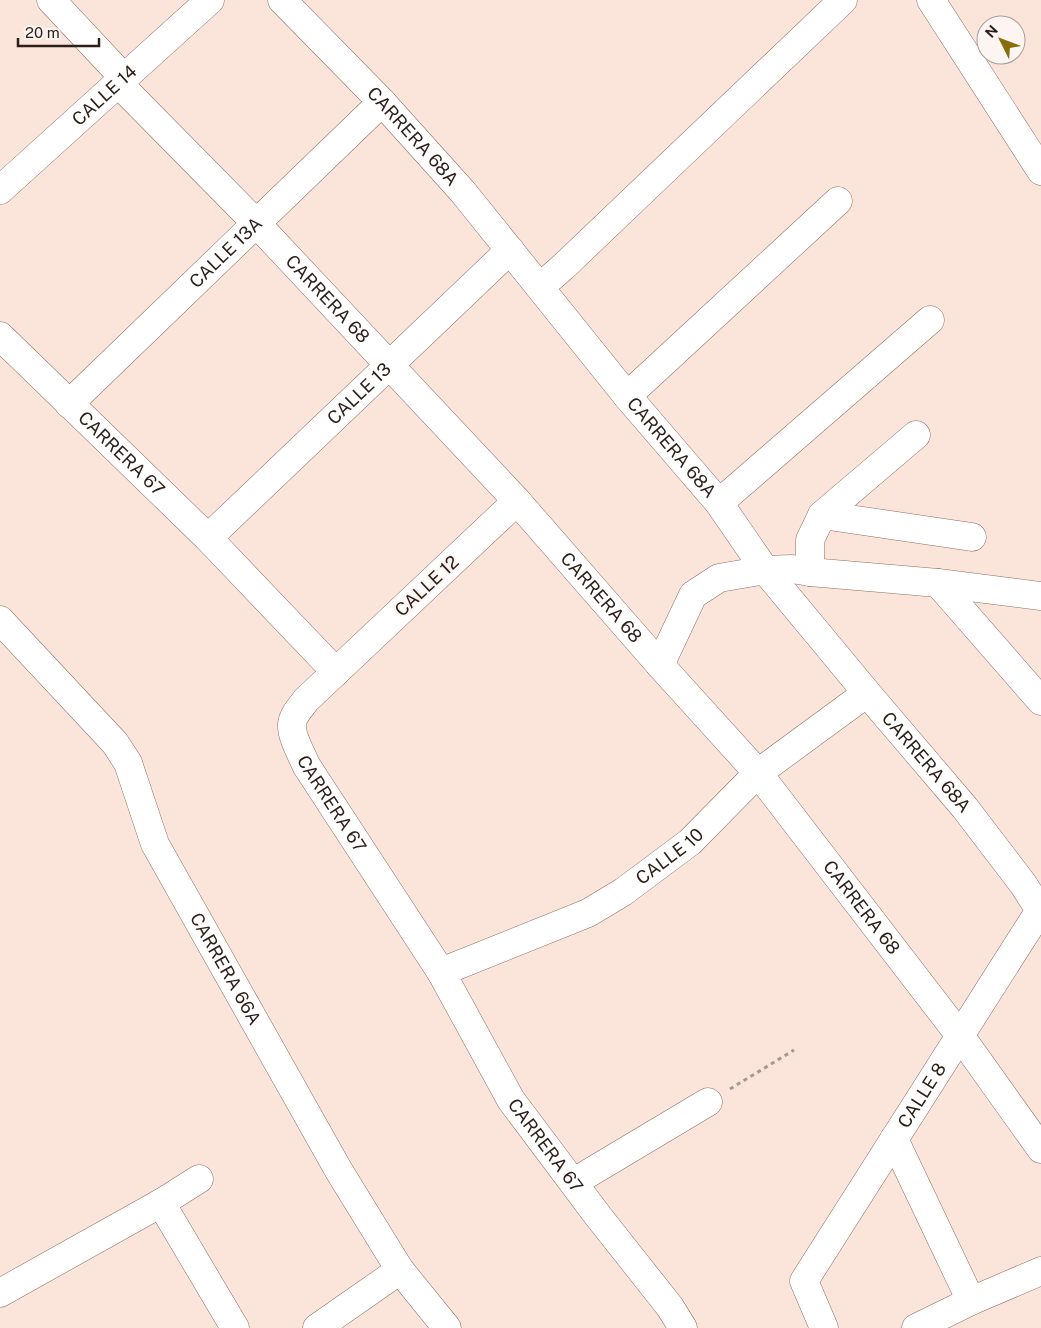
<svg xmlns="http://www.w3.org/2000/svg" width="1041" height="1328" viewBox="0 0 1041 1328" font-family="'Public Sans',sans-serif">
  <style>
    .lines { fill: none; stroke-linecap: round; stroke-linejoin: round }
    .minor-casing { stroke: #8e6e5f; stroke-width: 29 }
    .path { stroke: #a9978e; stroke-width: 3; stroke-dasharray: 4 4; stroke-linecap: butt }
    .minor { stroke: #fff; stroke-width: 28 }
    .labels { text-anchor: middle; stroke-width: 4; stroke-linejoin: round; paint-order: stroke }
    .street-label { font-size: 18px; fill: #2c1f19; stroke: #fdf5f2 }
  </style>
  <rect width="100%" height="100%" fill="#fbe5da"/>
  <g class="lines">
    <defs>
      <g id="minor">
        <path d="M51 0 124 78"/>
        <path id="s1" d="M282 0 382 102 463 192 627 396 719 503 765 570 867 693 965 808 1023 884 1041 912"/>
        <path d="M931 0 1041 171"/>
        <path id="s2" d="M118 83 256 223 517 501 660 665 758 773 961 1037 1041 1149"/>
        <path id="s3" d="M0 190 210 0"/>
        <path d="M540 287 563 267 843 0"/>
        <path id="s4" d="M0 336 208 538 336 672"/>
        <path d="M627 396 838 201"/>
        <path id="s5" d="M69 404 382 102"/>
        <path id="s6" d="M517 501 306 700C301 707 292 716 292 725 291 736 302 755 306 765L441 972 511 1100 598 1216 670 1307 683 1328"/>
        <path d="M719 503 930 320"/>
        <path d="M822 515 972 537"/>
        <path id="s7" d="M208 538 510 250"/>
        <path d="M810 572V540L822 515 916 435"/>
        <path d="M938 583 1041 701"/>
        <path id="s8" d="M0 620 115 743 128 763 155 844 339 1171 400 1270 447 1328"/>
        <path d="M660 665 693 595 719 578 765 570 792 569 810 572 938 583 1041 596"/>
        <path id="s9" d="M441 972 588 913 623 892 690 842 758 773 867 693"/>
        <path d="M894 1139 971 1301"/>
        <path d="M574 1182 708 1102"/>
        <path d="M161 1203 235 1328"/>
        <path d="M0 1293 161 1203 199 1179"/>
        <path d="M317 1328 400 1270"/>
        <path id="s10" d="M824 1328 804 1281 1040 910"/>
        <path d="M916 1328 971 1301 1041 1271"/>
      </g>
    </defs>
    <use href="#minor" class="minor-casing"/>
    <path class="path" d="M730 1089 794 1050"/>
    <use href="#minor" class="minor"/>
  </g>
  <g class="labels">
    <g class="street-label">
      <text dy="6" stroke="none"><textPath href="#s3" startOffset="141">CALLE 14</textPath></text>
      <text dy="6" stroke="none"><textPath href="#s1" startOffset="189">CARRERA 68A</textPath></text>
      <text dy="6" stroke="none"><textPath href="#s5" startOffset="218">CALLE 13A</textPath></text>
      <text dy="6" stroke="none"><textPath href="#s2" startOffset="301">CARRERA 68</textPath></text>
      <text dy="6" stroke="none"><textPath href="#s7" startOffset="209">CALLE 13</textPath></text>
      <text dy="6" stroke="none"><textPath href="#s1" startOffset="594">CARRERA 68A</textPath></text>
      <text dy="6" stroke="none"><textPath href="#s4" startOffset="169">CARRERA 67</textPath></text>
      <text transform="translate(427 586) rotate(-43)" y="6">CALLE 12</text>
      <text dy="6" stroke="none"><textPath href="#s2" startOffset="706">CARRERA 68</textPath></text>
      <text dy="6" stroke="none"><textPath href="#s1" startOffset="999">CARRERA 68A</textPath></text>
      <text dy="6" stroke="none"><textPath href="#s6" startOffset="408">CARRERA 67</textPath></text>
      <text dy="6" stroke="none"><textPath href="#s9" startOffset="258">CALLE 10</textPath></text>
      <text dy="6" stroke="none"><textPath href="#s2" startOffset="1111">CARRERA 68</textPath></text>
      <text dy="6" stroke="none"><textPath href="#s8" startOffset="421">CARRERA 66A</textPath></text>
      <text dy="6" stroke="none"><textPath href="#s10" startOffset="271">CALLE 8</textPath></text>
      <text dy="6" stroke="none"><textPath href="#s6" startOffset="812">CARRERA 67</textPath></text>
    </g>
  </g>
  <g transform="translate(1001 40) rotate(312)"><circle r="24" fill="#fdf5f2" stroke="#a99f9b"/>
  <path d="M0-4L9 19L0 12L-9 19Z" fill="#876d0b"/>
  <text y="-8" font-size="14" font-weight="bold" text-anchor="middle" fill="#2c1f19">N</text>
  </g>
  <path d="M18 38v8h81v-8" fill="none" stroke="#2c1f19" stroke-width="2.5"/>
  <text x="25" y="38" font-size="15" fill="#2c1f19" stroke="#fdf5f2" stroke-width="4" paint-order="stroke">20 m</text>
</svg>
